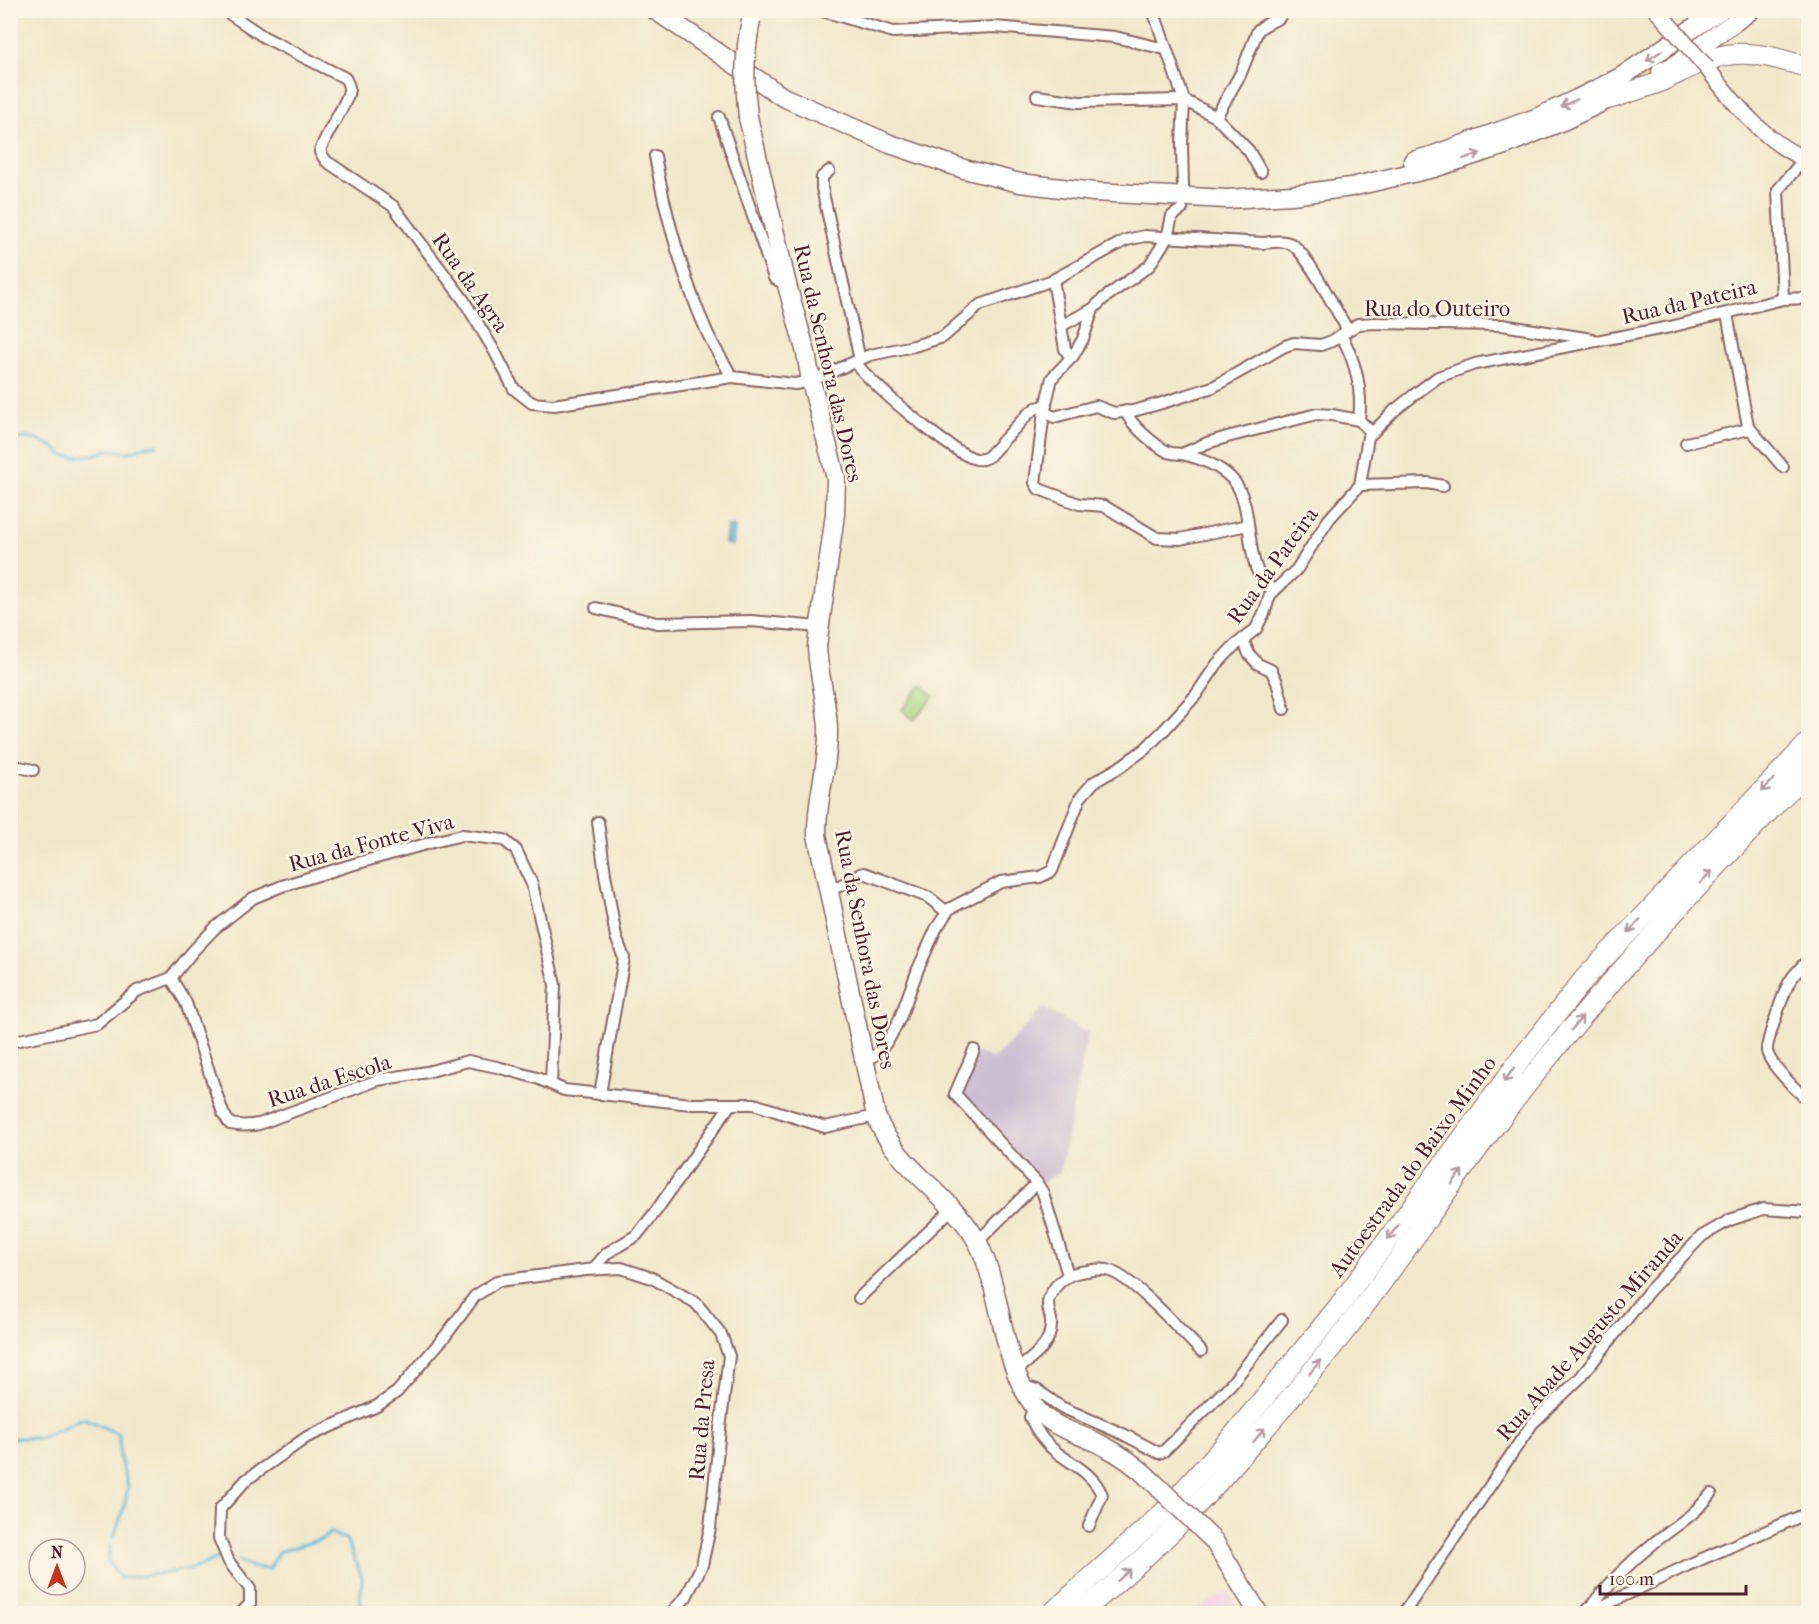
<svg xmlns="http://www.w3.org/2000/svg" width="1819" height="1624" viewBox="0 0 1819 1624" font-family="'IM FELL French Canon',serif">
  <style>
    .built { fill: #efd0e6 }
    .industrial { fill: #cdbed2 }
    .green { fill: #a6d786; stroke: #787b58; stroke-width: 1.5 }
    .water { fill: #5cb8da; stroke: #536c82; stroke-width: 1.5 }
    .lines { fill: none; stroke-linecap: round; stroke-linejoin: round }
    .stream { stroke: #5cb8da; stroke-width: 3 }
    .minor-casing { stroke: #846563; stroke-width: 14 }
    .secondary-casing { stroke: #846563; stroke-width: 18 }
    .primary-casing { stroke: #846563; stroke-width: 21 }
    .motorway-casing { stroke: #846563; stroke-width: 22 }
    .minor { stroke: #fff; stroke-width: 10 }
    .secondary { stroke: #fff; stroke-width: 15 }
    .primary { stroke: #fff; stroke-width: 18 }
    .motorway { stroke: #fff; stroke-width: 20 }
    .secondary-bridge-casing { stroke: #846563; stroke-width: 18; stroke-linecap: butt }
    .primary-bridge-casing { stroke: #846563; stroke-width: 21; stroke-linecap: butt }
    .secondary-bridge { stroke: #fff; stroke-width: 15 }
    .primary-bridge { stroke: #fff; stroke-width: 18 }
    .oneway { stroke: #ae9aa0 }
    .labels { text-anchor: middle; stroke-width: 5; stroke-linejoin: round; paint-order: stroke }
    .street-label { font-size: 22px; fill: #4a1f2b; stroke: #fcf5e5 }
  </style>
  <rect width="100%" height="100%" fill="#fcf5e5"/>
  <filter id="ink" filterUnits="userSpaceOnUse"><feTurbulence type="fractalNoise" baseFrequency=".0167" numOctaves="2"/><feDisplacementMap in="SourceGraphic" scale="12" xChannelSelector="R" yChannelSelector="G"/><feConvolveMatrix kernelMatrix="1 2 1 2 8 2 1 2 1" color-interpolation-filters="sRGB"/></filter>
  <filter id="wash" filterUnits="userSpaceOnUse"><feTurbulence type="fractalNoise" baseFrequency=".008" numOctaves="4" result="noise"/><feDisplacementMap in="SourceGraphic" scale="24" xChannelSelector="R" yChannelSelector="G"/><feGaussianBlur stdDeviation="1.35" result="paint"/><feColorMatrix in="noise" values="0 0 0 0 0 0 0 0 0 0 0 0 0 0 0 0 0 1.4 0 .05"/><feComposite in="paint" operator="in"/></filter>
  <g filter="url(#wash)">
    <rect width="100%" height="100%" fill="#f1e7ca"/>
    <path class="built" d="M1229 1591 1242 1613H1189Z"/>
    <path class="industrial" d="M1043 1008 1088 1033 1060 1171 1043 1183 960 1096 959 1089 976 1052 994 1059Z"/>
    <path class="green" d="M921 686 934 696 914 720 902 710Z"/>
    <path class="water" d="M727 527H735L733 545 725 544Z"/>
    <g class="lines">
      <g class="stream">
        <path d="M10 440 27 438 38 440 52 446 64 456 75 457 94 455 107 450 130 452 147 446 157 445"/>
        <path d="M10 1438H41L83 1418 119 1434 120 1459 128 1486 124 1508 114 1537"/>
        <path d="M110 1546 108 1561 120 1578C153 1574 190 1574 219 1557"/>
        <path d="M239 1561 252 1567 270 1569 278 1552 322 1539 330 1533 346 1539 362 1577 359 1614"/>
      </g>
    </g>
  </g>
  <g filter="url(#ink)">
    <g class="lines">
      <defs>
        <g id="minor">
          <path d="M224 10 264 37 345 78C346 79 349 86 349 87 351 100 324 134 320 152L326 161 393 206 463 299 495 352 514 389 532 403 554 405 732 377 795 384 811 381 870 355 914 346 943 337 980 305 1053 280 1126 240 1145 236 1263 243C1272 242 1283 240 1291 244 1307 252 1336 312 1348 330"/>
          <path d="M820 10 893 32 994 27 1115 37 1165 49"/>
          <path d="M1153 10 1184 100 1182 145 1183 187"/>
          <path d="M1037 96 1079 102 1184 100 1216 117 1249 151 1261 172"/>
          <path d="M719 117 774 278 787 285"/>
          <path d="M1216 117 1241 73 1258 30 1265 25 1279 18 1284 10"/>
          <path d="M655 156C665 213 683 278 707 332 714 348 724 362 732 377"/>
          <path d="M829 171 822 177V188L860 360"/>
          <path d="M1182 209 1172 216 1167 238 1149 266 1103 299 1093 309 1083 339 1073 356 1052 378 1044 412 1035 483 1039 489 1079 504 1104 506 1157 538 1180 539 1248 525"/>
          <path d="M1053 280 1065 349 1071 358"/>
          <path d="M1783 299 1778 190 1804 159"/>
          <path d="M1727 314 1748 426 1783 467"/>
          <path d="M1061 326 1093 309"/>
          <path d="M1341 335C1356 362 1363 389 1359 420"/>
          <path d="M855 362C871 384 951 453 976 459 981 460 985 459 989 456L1028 414 1036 408 1046 406"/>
          <path d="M1126 411C1129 424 1156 446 1168 452 1172 454 1177 453 1182 454 1199 458 1218 465 1231 478 1252 498 1246 543 1257 570 1260 578 1267 585 1274 591"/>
          <path d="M1044 412 1054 417 1096 406 1114 413 1133 411 1162 403 1213 387 1285 346 1294 343 1321 345 1332 341 1358 324 1375 323 1502 325 1592 339"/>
          <path d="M1686 443 1750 429"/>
          <path d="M1182 454 1207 443 1227 437 1317 414 1332 415 1359 420 1372 433"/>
          <path d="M1360 485 1427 483 1443 486"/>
          <path d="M596 608 657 623 751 621 819 627"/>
          <path d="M1243 639 1249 654 1258 664 1271 670 1277 682 1284 709"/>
          <path d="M10 765 33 770"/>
          <path d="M598 822 605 874 616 937 624 958 600 1094"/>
          <path d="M828 890C842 888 850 877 864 873L928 897 947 912"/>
          <path d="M1808 960C1802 966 1795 973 1790 981 1785 989 1766 1042 1767 1051 1769 1064 1798 1092 1808 1100"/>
          <path d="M171 978 186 1003 223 1113 230 1124C240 1126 248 1126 259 1124L378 1080 427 1072 468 1061 497 1067 537 1078 564 1090 691 1104H754L825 1127 876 1116"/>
          <path d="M10 1042 97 1024 137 991 171 978 193 951 215 928 253 898 282 886 351 865 433 842 462 835 504 840 516 850 532 884 555 985 551 1084"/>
          <path d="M974 1050 955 1094 1037 1183 1043 1193 1068 1275"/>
          <path d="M865 1062 878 1053 889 1039 900 1018 918 969 936 929 949 909 1001 882 1040 877 1052 871 1080 798 1094 782 1120 767 1145 749 1165 729 1196 695 1217 664 1233 647 1256 629 1265 611 1270 595 1297 569 1329 519 1360 485 1368 437 1395 410 1419 391 1438 377 1475 364 1670 327 1783 299 1808 298"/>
          <path d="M977 1242 1037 1183"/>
          <path d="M593 1269 607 1253 637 1235 656 1211 730 1105"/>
          <path d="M859 1298 951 1210"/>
          <path d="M1016 1371C1033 1357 1053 1345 1051 1320 1050 1313 1046 1305 1049 1298 1055 1284 1066 1275 1080 1272 1089 1271 1098 1268 1107 1270 1131 1275 1182 1332 1201 1351"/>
          <path d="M1023 1386 1037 1390 1061 1407 1123 1434 1159 1453 1164 1451 1231 1384 1282 1320"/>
          <path d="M1034 1407 1030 1417C1036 1430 1043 1442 1055 1451 1073 1465 1093 1473 1102 1495L1089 1526"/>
          <path d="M1587 1611C1606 1586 1630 1562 1655 1542 1675 1526 1695 1515 1711 1494"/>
          <path d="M240 1614 250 1604V1589L229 1562 219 1538 220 1509 246 1480 307 1437 377 1406 397 1392 446 1335 475 1296 498 1281 586 1270 621 1268 652 1278 696 1303 721 1334 729 1356 720 1429 710 1528 702 1565 686 1597 670 1614"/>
          <path d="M1403 1614 1532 1424 1580 1378 1649 1291 1702 1236 1730 1220 1763 1209 1808 1212"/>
          <path d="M1586 1614 1688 1565 1808 1513"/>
        </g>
        <g id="secondary">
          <path d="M1656 10 1665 20"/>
          <path d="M1707 68C1733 102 1767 145 1808 160"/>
        </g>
        <g id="primary">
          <path d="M655 10 783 97 890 144 964 169 1020 183 1094 192 1227 199 1292 195 1351 187 1434 168 1505 145 1565 120 1621 93"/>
          <path d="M1661 72 1674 66 1751 10"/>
          <path d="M748 117 787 285 806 353 811 381 836 478 835 514 817 646C818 674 827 701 828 729 829 765 816 799 817 835L876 1116C896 1169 953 1195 978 1243 1003 1293 1000 1360 1034 1406 1049 1427 1078 1433 1100 1444 1120 1454 1136 1465 1152 1481"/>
          <path d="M1413 161 1431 156 1536 118 1577 99 1621 77 1720 10"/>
          <path d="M1214 1541 1259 1614"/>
        </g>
        <g id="motorway">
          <path d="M1608 99C1624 94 1641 89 1657 83 1683 72 1706 56 1735 54 1760 52 1785 61 1808 67"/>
          <path d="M1051 1614 1164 1512 1233 1436 1339 1306 1520 1060 1585 978 1808 743"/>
          <path d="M1080 1614C1114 1584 1149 1555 1180 1523 1242 1458 1299 1389 1355 1318 1405 1253 1450 1184 1500 1119 1594 994 1701 882 1808 770"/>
        </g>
      </defs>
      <use href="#minor" class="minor-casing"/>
      <use href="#secondary" class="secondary-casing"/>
      <use href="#primary" class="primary-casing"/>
      <use href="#motorway" class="motorway-casing"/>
      <use href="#minor" class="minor"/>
      <use href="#secondary" class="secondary"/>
      <use href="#primary" class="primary"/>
      <use href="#motorway" class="motorway"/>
      <defs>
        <path id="secondary-bridge" d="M1665 20 1707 68"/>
        <g id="primary-bridge">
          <path d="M748 117C744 81 744 56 751 20"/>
          <path d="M1152 1481 1214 1541"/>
        </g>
      </defs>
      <use href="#secondary-bridge" class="secondary-bridge-casing"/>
      <use href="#primary-bridge" class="primary-bridge-casing"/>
      <use href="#secondary-bridge" class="secondary-bridge"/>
      <use href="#primary-bridge" class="primary-bridge"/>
    </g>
    <defs><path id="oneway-shaft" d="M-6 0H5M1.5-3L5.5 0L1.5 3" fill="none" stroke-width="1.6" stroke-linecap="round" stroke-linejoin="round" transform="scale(1.5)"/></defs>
    <g class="oneway">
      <use href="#oneway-shaft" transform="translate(1654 56) rotate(147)"/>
      <use href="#oneway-shaft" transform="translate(1569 103) rotate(156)"/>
      <use href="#oneway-shaft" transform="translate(1472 156) rotate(-18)"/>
      <use href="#oneway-shaft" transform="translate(1768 785) rotate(134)"/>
      <use href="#oneway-shaft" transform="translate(1706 877) rotate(-46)"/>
      <use href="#oneway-shaft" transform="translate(1634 926) rotate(133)"/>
      <use href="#oneway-shaft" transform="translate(1577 1023) rotate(-51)"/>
      <use href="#oneway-shaft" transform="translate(1509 1075) rotate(127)"/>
      <use href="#oneway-shaft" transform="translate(1457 1177) rotate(-54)"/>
      <use href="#oneway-shaft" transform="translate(1393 1232) rotate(126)"/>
      <use href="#oneway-shaft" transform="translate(1315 1367) rotate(-51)"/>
      <use href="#oneway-shaft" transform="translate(1259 1435) rotate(-51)"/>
      <use href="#oneway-shaft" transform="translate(1124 1575) rotate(-42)"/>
    </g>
  </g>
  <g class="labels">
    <g class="street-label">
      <text transform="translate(471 282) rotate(55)" y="8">Rua da Agra</text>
      <text transform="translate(1689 301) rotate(-13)" y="8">Rua da Pateira</text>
      <text x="1437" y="316">Rua do Outeiro</text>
      <text transform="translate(829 363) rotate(77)" y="8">Rua da Senhora das Dores</text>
      <text transform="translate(1272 565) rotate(-54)" y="8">Rua da Pateira</text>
      <text transform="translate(371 842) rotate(-15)" y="8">Rua da Fonte Viva</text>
      <text transform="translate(866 949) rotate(79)" y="8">Rua da Senhora das Dores</text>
      <text transform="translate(329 1080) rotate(-18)" y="8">Rua da Escola</text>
      <text transform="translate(1412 1166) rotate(-54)" y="8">Autoestrada do Baixo Minho</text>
      <text transform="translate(1589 1335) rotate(-49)" y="8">Rua Abade Augusto Miranda</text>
      <text transform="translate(701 1420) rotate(-85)" y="8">Rua da Presa</text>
    </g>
  </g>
  <rect width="1819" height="1624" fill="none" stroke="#fcf5e5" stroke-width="36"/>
  <g transform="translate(57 1567)"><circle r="28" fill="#fcf5e5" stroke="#b59f9b" stroke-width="1.5"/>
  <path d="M0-4.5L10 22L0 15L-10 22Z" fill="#c8321e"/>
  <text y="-9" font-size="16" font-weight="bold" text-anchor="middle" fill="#4a1f2b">N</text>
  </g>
  <path d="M1600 1585v9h146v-9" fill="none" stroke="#4a1f2b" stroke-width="3"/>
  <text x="1609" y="1585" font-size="18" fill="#4a1f2b" stroke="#fcf5e5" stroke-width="4.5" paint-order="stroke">100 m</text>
</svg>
